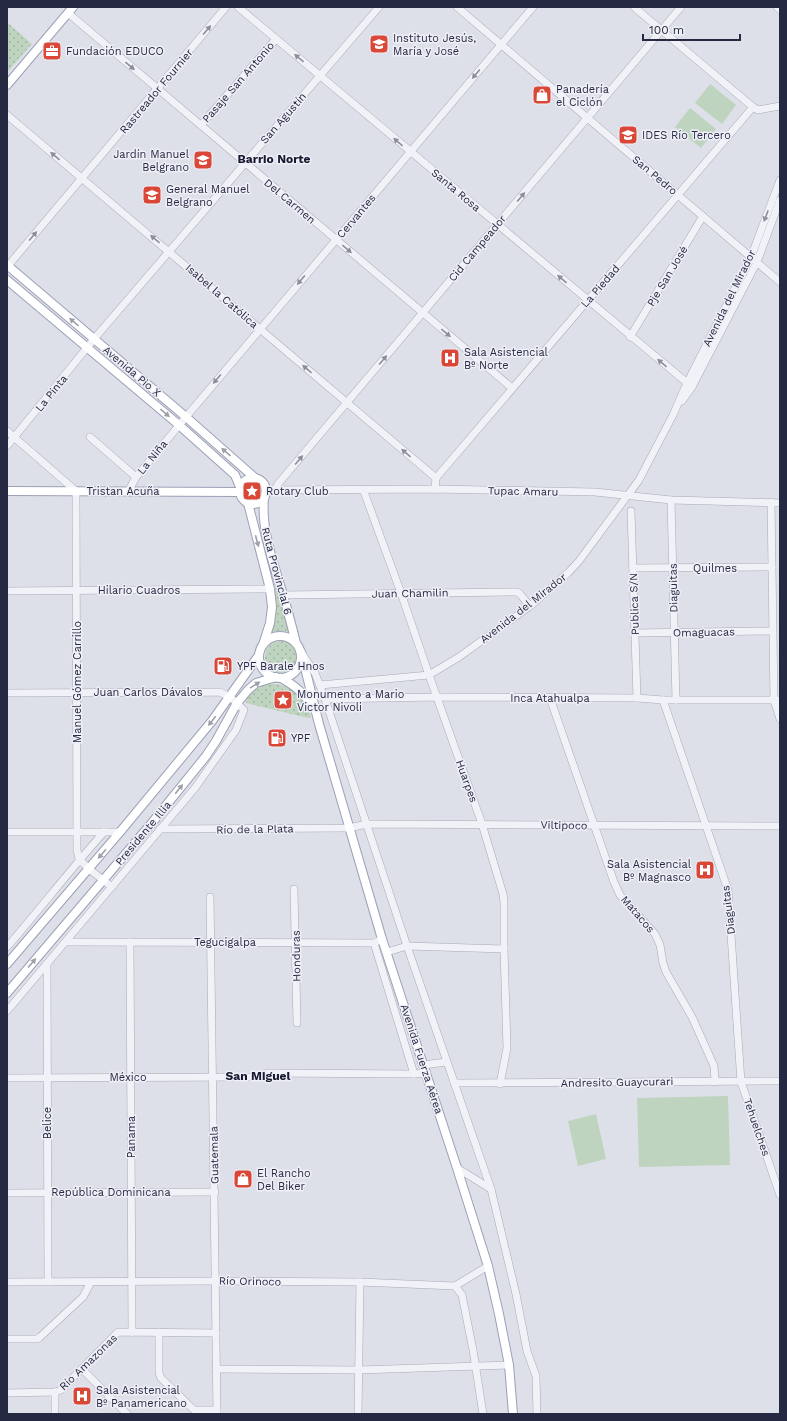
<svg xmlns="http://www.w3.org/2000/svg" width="787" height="1421" viewBox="0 0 787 1421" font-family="'Work Sans',sans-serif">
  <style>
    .green { fill: url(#green-dots) }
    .pitch { fill: #bed4be }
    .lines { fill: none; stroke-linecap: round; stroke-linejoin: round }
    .minor-casing { stroke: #a7a9b7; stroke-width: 8 }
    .major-casing { stroke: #9ca0b6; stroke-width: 10 }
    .minor { stroke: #f1f2f7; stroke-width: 7 }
    .major { stroke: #fff; stroke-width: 8 }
    .oneway { fill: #8c8e9c }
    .oneway2 { fill: #9d9faa }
    .labels { text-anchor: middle; stroke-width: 3; stroke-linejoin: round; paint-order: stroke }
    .poi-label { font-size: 11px; fill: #262942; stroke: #eeeff7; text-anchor: start }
    .street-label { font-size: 11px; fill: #262942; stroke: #eeeff7 }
    .neighbourhood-label { font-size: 12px; font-weight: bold; fill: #181a32; stroke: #eeeff7 }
  </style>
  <defs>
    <pattern id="green-dots" width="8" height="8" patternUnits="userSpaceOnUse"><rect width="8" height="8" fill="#bed4be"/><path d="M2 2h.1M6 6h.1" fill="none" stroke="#a3b6a4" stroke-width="1.8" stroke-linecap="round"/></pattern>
  </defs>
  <rect width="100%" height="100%" fill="#dee0e9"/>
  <g class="green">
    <path d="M7 22 32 44 7 72Z"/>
    <circle cx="252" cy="491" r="7"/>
    <path d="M275 585 289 632 283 631 271 632 275 610Z"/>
    <circle cx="281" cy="657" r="16"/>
    <path d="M267 684C287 682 307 696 311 717L308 718 246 703C247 693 258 688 267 684Z"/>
  </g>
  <g class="pitch">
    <path d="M710 84 736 105 722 124 695 103Z"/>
    <path d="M690 108 716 129 701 148 675 127Z"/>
    <path d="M728 1096 730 1165 639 1167 637 1098Z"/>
    <path d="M596 1114 606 1159 578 1166 568 1121Z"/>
  </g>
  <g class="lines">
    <defs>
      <g id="minor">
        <path d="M238 7 692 387"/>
        <path d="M457 7 780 282"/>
        <path d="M634 7 753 107"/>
        <path d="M777 7 780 10"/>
        <path d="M68 13 512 388"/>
        <path d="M7 115 436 478"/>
        <path d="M201 125 276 39"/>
        <path d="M7 267 226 7"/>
        <path d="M630 337 703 216"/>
        <path d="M682 401 692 387 757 262 780 200"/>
        <path d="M7 431 76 491 77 850 79 859 89 869 112 887"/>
        <path d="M90 437 136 477"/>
        <path d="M7 446 94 339 379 7"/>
        <path d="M363 489 401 593 429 675 482 824 503 894 504 903V949L507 1048 500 1084"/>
        <path d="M435 489 436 478 753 107 758 110 780 106"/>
        <path d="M266 490 435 489 595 492 671 500 780 503"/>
        <path d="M275 490 278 484 681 7"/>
        <path d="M128 492 136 477 186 417 533 7"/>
        <path d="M671 500 676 700"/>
        <path d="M771 502 774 700 780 719"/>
        <path d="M631 511 637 698"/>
        <path d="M633 568 772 567"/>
        <path d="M7 591 270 589"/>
        <path d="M283 595 517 592 520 594 530 606"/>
        <path d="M635 633 772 631"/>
        <path d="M303 655 315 673 325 699 407 946 491 1189 516 1294 527 1351 536 1376 537 1414"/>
        <path d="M320 685 429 675 459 657 530 606 568 573 579 561 639 480 673 415 687 383 751 257 780 180"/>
        <path d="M7 693 220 692 230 697 244 710 236 730 195 788 7 1011"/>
        <path d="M550 698 614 882 620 895 655 934 660 945 663 963 666 972 692 1017 714 1066 715 1082"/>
        <path d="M325 699 437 697 637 698 663 700H780"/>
        <path d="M663 700 728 890 741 1082 780 1195"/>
        <path d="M160 829 349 828 367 824 780 826"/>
        <path d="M7 832H120"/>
        <path d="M294 889 297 1023"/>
        <path d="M210 897 217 1414"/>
        <path d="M66 942 374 943 382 939"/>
        <path d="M130 942 132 1332"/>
        <path d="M374 943 414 1074"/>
        <path d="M7 947C40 909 70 870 104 832"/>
        <path d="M387 952 407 946 504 949"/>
        <path d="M47 964 48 1282"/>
        <path d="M424 1065 446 1062"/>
        <path d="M268 1073 414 1074 427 1073"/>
        <path d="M7 1078 250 1077"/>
        <path d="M454 1083 780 1081"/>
        <path d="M457 1168 491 1189"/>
        <path d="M7 1193 215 1192"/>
        <path d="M7 1282 216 1281 360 1282 455 1286 488 1266"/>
        <path d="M455 1286 462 1295 473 1350 483 1414"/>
        <path d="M159 1332V1373L161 1378 194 1410H217"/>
        <path d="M7 1339H37L40 1337 83 1297 91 1282"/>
        <path d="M82 1369 127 1414"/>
        <path d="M216 1369 359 1370 509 1365"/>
        <path d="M55 1392V1414"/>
        <path d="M7 1393 55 1392 61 1390 118 1332 216 1333"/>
        <path d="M358 1414 360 1282"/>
      </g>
      <g id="major">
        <path d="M7 85 73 7"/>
        <path d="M7 265 186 417 255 478"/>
        <path d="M7 280 179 425 235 475 240 487"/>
        <circle cx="253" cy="491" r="13"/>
        <path d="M7 491 240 492"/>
        <path d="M264 498C261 532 274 564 283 595 288 611 292 627 296 643"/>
        <path d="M248 503 270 589 272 607 270 623 263 645"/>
        <circle cx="280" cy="657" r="21"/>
        <path d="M301 652 319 724 382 939 457 1168 488 1266 499 1314 509 1365 513 1414"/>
        <path d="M281 678C296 686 303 693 312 706"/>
        <path d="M7 964 120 832 212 721 259 655"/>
        <path d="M7 993 151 824 206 756 216 741 237 703 248 690 256 683 276 677"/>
      </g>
    </defs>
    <use href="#minor" class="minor-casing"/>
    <use href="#major" class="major-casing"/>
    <use href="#minor" class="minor"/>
    <use href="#major" class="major"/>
  </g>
  <defs><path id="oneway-solid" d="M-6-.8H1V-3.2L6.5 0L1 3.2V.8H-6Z"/></defs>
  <g class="oneway">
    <use href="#oneway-solid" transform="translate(207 30) rotate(-50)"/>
    <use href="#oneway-solid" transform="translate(299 58) rotate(-140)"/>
    <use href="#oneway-solid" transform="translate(130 66) rotate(40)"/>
    <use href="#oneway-solid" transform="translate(476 74) rotate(130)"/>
    <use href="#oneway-solid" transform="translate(398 142) rotate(-140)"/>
    <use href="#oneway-solid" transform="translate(55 156) rotate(-140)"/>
    <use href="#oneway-solid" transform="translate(521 197) rotate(-50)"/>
    <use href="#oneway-solid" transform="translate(766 216) rotate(111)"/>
    <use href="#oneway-solid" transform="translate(33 236) rotate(-50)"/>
    <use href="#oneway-solid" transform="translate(155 239) rotate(-140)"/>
    <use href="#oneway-solid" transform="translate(347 249) rotate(40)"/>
    <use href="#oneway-solid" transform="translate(562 279) rotate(-140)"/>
    <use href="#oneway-solid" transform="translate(301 280) rotate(130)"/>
    <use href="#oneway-solid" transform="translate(446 333) rotate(40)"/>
    <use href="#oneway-solid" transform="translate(383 360) rotate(-50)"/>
    <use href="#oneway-solid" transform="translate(662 363) rotate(-140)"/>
    <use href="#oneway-solid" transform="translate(307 369) rotate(-140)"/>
    <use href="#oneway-solid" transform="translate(217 379) rotate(130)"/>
    <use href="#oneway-solid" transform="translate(406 453) rotate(-139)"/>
    <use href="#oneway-solid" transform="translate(299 460) rotate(-50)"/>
  </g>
  <g class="oneway2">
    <use href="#oneway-solid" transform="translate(74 322) rotate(-140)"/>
    <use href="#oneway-solid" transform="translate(165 413) rotate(40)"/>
    <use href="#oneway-solid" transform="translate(226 452) rotate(-139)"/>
    <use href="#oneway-solid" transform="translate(257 541) rotate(75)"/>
    <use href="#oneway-solid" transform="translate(255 685) rotate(-32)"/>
    <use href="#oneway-solid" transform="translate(212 721) rotate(128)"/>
    <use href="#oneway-solid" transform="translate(179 789) rotate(-51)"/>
    <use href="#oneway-solid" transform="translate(102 854) rotate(131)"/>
    <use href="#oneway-solid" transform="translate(32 963) rotate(-49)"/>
  </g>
  <defs>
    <symbol id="school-square" viewBox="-11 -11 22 22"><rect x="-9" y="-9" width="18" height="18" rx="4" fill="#db4736" stroke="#eeeff7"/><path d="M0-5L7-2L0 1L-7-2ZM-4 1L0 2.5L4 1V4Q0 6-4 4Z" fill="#fff"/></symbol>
    <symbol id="office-square" viewBox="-11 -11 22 22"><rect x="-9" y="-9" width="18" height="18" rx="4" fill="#db4736" stroke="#eeeff7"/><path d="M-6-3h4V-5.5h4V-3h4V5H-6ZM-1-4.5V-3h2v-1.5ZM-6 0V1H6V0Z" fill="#fff"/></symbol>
    <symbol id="shop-square" viewBox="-11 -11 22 22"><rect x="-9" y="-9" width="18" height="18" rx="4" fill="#db4736" stroke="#eeeff7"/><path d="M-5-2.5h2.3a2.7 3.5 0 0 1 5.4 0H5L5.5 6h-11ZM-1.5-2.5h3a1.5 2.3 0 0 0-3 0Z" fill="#fff"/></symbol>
    <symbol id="university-square" viewBox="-11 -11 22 22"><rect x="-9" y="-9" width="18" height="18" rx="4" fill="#db4736" stroke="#eeeff7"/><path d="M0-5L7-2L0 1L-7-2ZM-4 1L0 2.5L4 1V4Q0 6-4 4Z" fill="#fff"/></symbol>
    <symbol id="hospital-square" viewBox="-11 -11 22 22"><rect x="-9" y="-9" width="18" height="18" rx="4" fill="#db4736" stroke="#eeeff7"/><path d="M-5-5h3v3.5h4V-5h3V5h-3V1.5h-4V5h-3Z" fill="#fff"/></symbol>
    <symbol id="sight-square" viewBox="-11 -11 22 22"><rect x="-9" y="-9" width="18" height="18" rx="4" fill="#db4736" stroke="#eeeff7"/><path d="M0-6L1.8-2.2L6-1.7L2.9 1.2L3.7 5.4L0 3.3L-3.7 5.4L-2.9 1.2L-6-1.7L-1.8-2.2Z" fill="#fff"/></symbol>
    <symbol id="fuel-square" viewBox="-11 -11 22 22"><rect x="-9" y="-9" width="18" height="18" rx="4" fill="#db4736" stroke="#eeeff7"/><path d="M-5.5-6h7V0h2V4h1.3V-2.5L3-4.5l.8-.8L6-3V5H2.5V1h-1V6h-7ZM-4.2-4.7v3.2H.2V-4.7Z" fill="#fff"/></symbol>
  </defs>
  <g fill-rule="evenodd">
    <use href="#school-square" x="368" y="33" width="22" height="22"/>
    <use href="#office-square" x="41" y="40" width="22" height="22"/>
    <use href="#shop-square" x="531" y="84" width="22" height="22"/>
    <use href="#university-square" x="617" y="124" width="22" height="22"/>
    <use href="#school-square" x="192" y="149" width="22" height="22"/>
    <use href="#school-square" x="141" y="184" width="22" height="22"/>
    <use href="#hospital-square" x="439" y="347" width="22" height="22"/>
    <use href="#sight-square" x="241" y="480" width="22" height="22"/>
    <use href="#fuel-square" x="212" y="655" width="22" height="22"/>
    <use href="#sight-square" x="272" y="689" width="22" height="22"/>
    <use href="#fuel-square" x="266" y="727" width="22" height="22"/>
    <use href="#hospital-square" x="694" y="859" width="22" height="22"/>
    <use href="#shop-square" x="232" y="1168" width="22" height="22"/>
    <use href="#hospital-square" x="71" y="1385" width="22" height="22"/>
  </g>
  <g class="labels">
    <g class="poi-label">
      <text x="393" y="42">Instituto Jesús,<tspan x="393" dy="13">María y José</tspan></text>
      <text x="66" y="55">Fundación EDUCO</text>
      <text x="556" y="93">Panadería<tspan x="556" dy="13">el Ciclón</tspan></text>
      <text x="642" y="139">IDES Río Tercero</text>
      <text x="189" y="158" text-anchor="end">Jardín Manuel<tspan x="189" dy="13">Belgrano</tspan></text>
      <text x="166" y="193">General Manuel<tspan x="166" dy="13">Belgrano</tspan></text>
      <text x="464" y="356">Sala Asistencial<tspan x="464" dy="13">Bº Norte</tspan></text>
      <text x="266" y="495">Rotary Club</text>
      <text x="237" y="670">YPF Barale Hnos</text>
      <text x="297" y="698">Monumento a Mario<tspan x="297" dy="13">Victor Nivoli</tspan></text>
      <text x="291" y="742">YPF</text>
      <text x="691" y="868" text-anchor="end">Sala Asistencial<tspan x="691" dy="13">Bº Magnasco</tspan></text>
      <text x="257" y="1177">El Rancho<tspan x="257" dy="13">Del Biker</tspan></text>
      <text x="96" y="1394">Sala Asistencial<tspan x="96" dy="13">Bº Panamericano</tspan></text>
    </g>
    <g class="street-label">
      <text transform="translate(238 82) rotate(-49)" y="4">Pasaje San Antonio</text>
      <text transform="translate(156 91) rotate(-50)" y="4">Rastreador Fournier</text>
      <text transform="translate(283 118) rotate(-49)" y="4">San Agustín</text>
      <text transform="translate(655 175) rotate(40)" y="4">San Pedro</text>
      <text transform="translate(456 190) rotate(40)" y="4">Santa Rosa</text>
      <text transform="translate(290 201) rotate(40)" y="4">Del Carmen</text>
      <text transform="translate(356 216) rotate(-50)" y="4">Cervantes</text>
      <text transform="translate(477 248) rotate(-50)" y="4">Cid Campeador</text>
      <text transform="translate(667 276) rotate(-59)" y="4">Pje San José</text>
      <text transform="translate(600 286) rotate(-49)" y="4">La Piedad</text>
      <text transform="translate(222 296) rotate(41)" y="4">Isabel la Católica</text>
      <text transform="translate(729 298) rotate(-64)" y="4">Avenida del Mirador</text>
      <text transform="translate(132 371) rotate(40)" y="4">Avenida Pio X</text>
      <text transform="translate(51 393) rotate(-51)" y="4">La Pinta</text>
      <text transform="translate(152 457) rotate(-51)" y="4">La Niña</text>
      <text x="123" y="495">Tristan Acuña</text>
      <text transform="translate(523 491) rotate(1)" y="4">Tupac Amaru</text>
      <text x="715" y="572">Quilmes</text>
      <text transform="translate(277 571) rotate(75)" y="4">Ruta Provincial 6</text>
      <text transform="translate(673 588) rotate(-91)" y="4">Diaguitas</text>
      <text x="139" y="594">Hilario Cuadros</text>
      <text transform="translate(410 593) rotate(-1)" y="4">Juan Chamilin</text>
      <text transform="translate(634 604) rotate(-92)" y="4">Publica S/N</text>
      <text transform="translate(523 608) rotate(-38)" y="4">Avenida del Mirador</text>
      <text transform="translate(704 632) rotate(-1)" y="4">Omaguacas</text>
      <text transform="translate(77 682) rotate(-90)" y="4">Manuel Gómez Carrillo</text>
      <text x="148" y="696">Juan Carlos Dávalos</text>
      <text x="550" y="702">Inca Atahualpa</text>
      <text transform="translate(467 781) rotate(70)" y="4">Huarpes</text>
      <text transform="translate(564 825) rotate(1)" y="4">Viltipoco</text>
      <text transform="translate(255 829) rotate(-1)" y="4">Río de la Plata</text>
      <text transform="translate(143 833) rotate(-50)" y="4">Presidente Illia</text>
      <text transform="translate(728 910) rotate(-97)" y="4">Diaguitas</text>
      <text transform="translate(638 914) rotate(49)" y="4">Matacos</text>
      <text x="225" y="946">Tegucigalpa</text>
      <text transform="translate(296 956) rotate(-91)" y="4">Honduras</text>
      <text transform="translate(422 1059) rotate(72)" y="4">Avenida Fuerza Aérea</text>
      <text x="128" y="1081">México</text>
      <text transform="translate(617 1082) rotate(-1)" y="4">Andresito Guaycurari</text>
      <text transform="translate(47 1123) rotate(-90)" y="4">Belice</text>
      <text transform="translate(757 1127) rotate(71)" y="4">Tehuelches</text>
      <text transform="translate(131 1137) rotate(-90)" y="4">Panama</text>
      <text transform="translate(214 1155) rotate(-91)" y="4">Guatemala</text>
      <text x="111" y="1196">República Dominicana</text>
      <text transform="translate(250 1281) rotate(1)" y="4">Río Orinoco</text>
      <text transform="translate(88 1362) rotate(-44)" y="4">Río Amazonas</text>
    </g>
    <g class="neighbourhood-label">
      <text x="274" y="163">Barrio Norte</text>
      <text x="258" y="1080">San Miguel</text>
    </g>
  </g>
  <rect width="787" height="1421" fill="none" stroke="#262942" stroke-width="16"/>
  <path d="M643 34v6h97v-6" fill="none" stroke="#262942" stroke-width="2"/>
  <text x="649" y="34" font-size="12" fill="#262942" stroke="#eeeff7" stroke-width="3" paint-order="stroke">100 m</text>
</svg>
